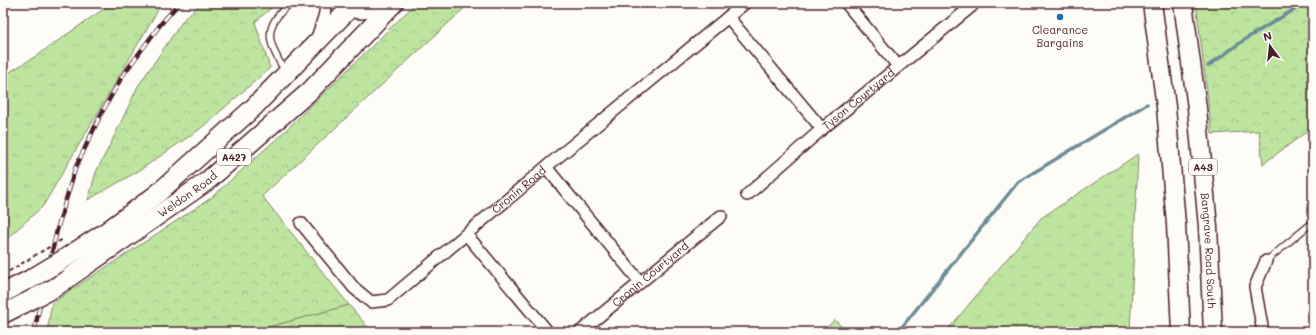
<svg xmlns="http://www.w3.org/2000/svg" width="1316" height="335" viewBox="0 0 1316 335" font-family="Mali,sans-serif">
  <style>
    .grass { fill: url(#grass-tufts); stroke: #848266 }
    .forest { fill: url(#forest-crowns); stroke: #848266 }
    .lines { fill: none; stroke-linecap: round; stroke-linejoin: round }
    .stream { stroke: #6d8c96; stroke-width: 3.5 }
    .service-casing { stroke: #4a1f2b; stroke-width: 8 }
    .minor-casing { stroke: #4a1f2b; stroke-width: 14 }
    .trunk-casing { stroke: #4a1f2b; stroke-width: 21 }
    .path { stroke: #4a1f2b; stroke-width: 2; stroke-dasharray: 4 3; stroke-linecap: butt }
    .service { stroke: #fdfcf7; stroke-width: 5.5 }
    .minor { stroke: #fdfcf7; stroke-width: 11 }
    .trunk { stroke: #fdfcf7; stroke-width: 18 }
    .rail-casing { stroke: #4a1f2b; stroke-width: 4.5 }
    .rail { stroke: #fdfcf7; stroke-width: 3; stroke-dasharray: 9; stroke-linecap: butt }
    .trunk-bridge-casing { stroke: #4a1f2b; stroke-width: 21; stroke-linecap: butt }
    .path-bridge { stroke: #4a1f2b; stroke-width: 2; stroke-dasharray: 4 3; stroke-linecap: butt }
    .trunk-bridge { stroke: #fdfcf7; stroke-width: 18 }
    .poi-dot { fill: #1f6fb2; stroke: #fdfcf7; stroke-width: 1.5 }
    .labels { text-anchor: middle; stroke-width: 3; stroke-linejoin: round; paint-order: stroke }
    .shield { fill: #fdfcf7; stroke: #806168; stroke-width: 1 }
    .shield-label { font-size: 10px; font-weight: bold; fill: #4a1f2b }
    .poi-label { font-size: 11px; fill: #4a1f2b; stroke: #fdfcf7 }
    .street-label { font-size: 11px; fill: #4a1f2b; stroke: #fdfcf7 }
  </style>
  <defs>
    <pattern id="grass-tufts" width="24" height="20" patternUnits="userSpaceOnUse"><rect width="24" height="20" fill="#bde5a0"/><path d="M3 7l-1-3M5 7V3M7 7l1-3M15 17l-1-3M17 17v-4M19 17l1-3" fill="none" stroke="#a4c48a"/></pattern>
    <pattern id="forest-crowns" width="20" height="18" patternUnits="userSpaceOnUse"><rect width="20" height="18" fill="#bde5a0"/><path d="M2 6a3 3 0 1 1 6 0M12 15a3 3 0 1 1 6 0" fill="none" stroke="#a4c48a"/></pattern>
  </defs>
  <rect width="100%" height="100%" fill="#fdfcf7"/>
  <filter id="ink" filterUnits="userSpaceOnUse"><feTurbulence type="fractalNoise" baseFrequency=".025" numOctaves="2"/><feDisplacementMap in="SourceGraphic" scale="8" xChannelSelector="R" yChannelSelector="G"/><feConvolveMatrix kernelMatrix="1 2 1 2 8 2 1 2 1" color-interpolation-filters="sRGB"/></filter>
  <g filter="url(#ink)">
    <g class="grass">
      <path d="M112 3H162L43 206 3 242V76L36 56Z"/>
      <path d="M1138 154 1130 332H946L1041 218Z"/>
      <path d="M349 305 372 332H250Z"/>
    </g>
    <g class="forest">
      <path d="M201 3H277L255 22 270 68 200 129 140 170 88 200 96 172 112 141 138 86 184 19Z"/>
      <path d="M416 3H470L262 196 349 305 250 332H47L52 303 211 198 284 132Z"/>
      <path d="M1196 3H1313V127L1263 164 1259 131 1212 134Z"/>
      <path d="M835 320 847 332H821Z"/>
    </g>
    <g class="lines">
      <g class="stream">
        <path d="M1208 66 1247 38 1305 3"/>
        <path d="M898 332 1018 182 1147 104"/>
      </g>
      <defs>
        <g id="service">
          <path d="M285 71C267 42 262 26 291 3"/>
          <path d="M1266 261 1313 222"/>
        </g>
        <g id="minor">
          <path d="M846 3 898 66"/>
          <path d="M346 6C358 19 372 12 384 3"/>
          <path d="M728 17 822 129"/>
          <path d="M317 38 324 17 327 3"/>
          <path d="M546 167 640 282"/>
          <path id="s1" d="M747 195 822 129 972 6"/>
          <path id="s2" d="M301 223 354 288 371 302 388 300 546 167 745 3"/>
          <path d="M466 234 548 332"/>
          <path id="s3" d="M580 332 721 216"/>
          <path d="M1263 332 1255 287 1266 261"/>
        </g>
        <g id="trunk">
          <path d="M1152 3 1166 107 1176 224 1181 332"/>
          <path id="s4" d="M1183 3 1197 108 1208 227 1213 332"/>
          <path d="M59 262 107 231 157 194 253 108 355 3"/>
          <path id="s5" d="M54 288 206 182 310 91 394 3"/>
          <path d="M3 293 29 280"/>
          <path d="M3 314 25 303"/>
        </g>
      </defs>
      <use href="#service" class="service-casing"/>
      <use href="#minor" class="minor-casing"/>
      <use href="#trunk" class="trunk-casing"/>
      <path class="path" d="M3 275 34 256"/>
      <use href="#service" class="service"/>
      <use href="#minor" class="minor"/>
      <use href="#trunk" class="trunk"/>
      <defs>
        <path id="rail" d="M34 332 57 230 75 169 101 114 123 75 160 25 179 3"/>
      </defs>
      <use href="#rail" class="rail-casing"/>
      <use href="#rail" class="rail"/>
      <defs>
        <g id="trunk-bridge">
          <path d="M29 280 59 262"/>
          <path d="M25 303 54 288"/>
        </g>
      </defs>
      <use href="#trunk-bridge" class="trunk-bridge-casing"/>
      <path class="path-bridge" d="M34 256 63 239"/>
      <use href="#trunk-bridge" class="trunk-bridge"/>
    </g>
  </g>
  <circle class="poi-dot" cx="1060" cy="17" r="4"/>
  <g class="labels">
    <g class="shield">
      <rect x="217" y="149" width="34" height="16" rx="3"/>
      <rect x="1189" y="159" width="28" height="16" rx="3"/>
    </g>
    <g class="shield-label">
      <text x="234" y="161">A427</text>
      <text x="1203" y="171">A43</text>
    </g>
    <g class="poi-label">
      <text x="1060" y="34">Clearance<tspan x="1060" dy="13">Bargains</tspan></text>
    </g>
    <g class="street-label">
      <text dy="4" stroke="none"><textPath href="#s1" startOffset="147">Tyson Courtyard</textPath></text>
      <text dy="4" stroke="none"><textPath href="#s2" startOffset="294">Cronin Road</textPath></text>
      <text dy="4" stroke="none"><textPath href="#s5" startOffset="163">Weldon Road</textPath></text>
      <text dy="4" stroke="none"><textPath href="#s4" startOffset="249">Bangrave Road South</textPath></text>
      <text dy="4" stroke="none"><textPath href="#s3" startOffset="91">Cronin Courtyard</textPath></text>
    </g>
  </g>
  <rect width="1316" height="335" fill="none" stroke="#fdfcf7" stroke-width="16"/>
  <rect x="8" y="8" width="1300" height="319" fill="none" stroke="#4a1f2b" stroke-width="1.5" filter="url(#ink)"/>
  <g transform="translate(1270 46) rotate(345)" stroke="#fdfcf7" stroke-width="3" paint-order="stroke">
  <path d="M0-3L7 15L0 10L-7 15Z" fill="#4a1f2b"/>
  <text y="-6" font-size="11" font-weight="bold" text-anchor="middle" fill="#4a1f2b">N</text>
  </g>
</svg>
